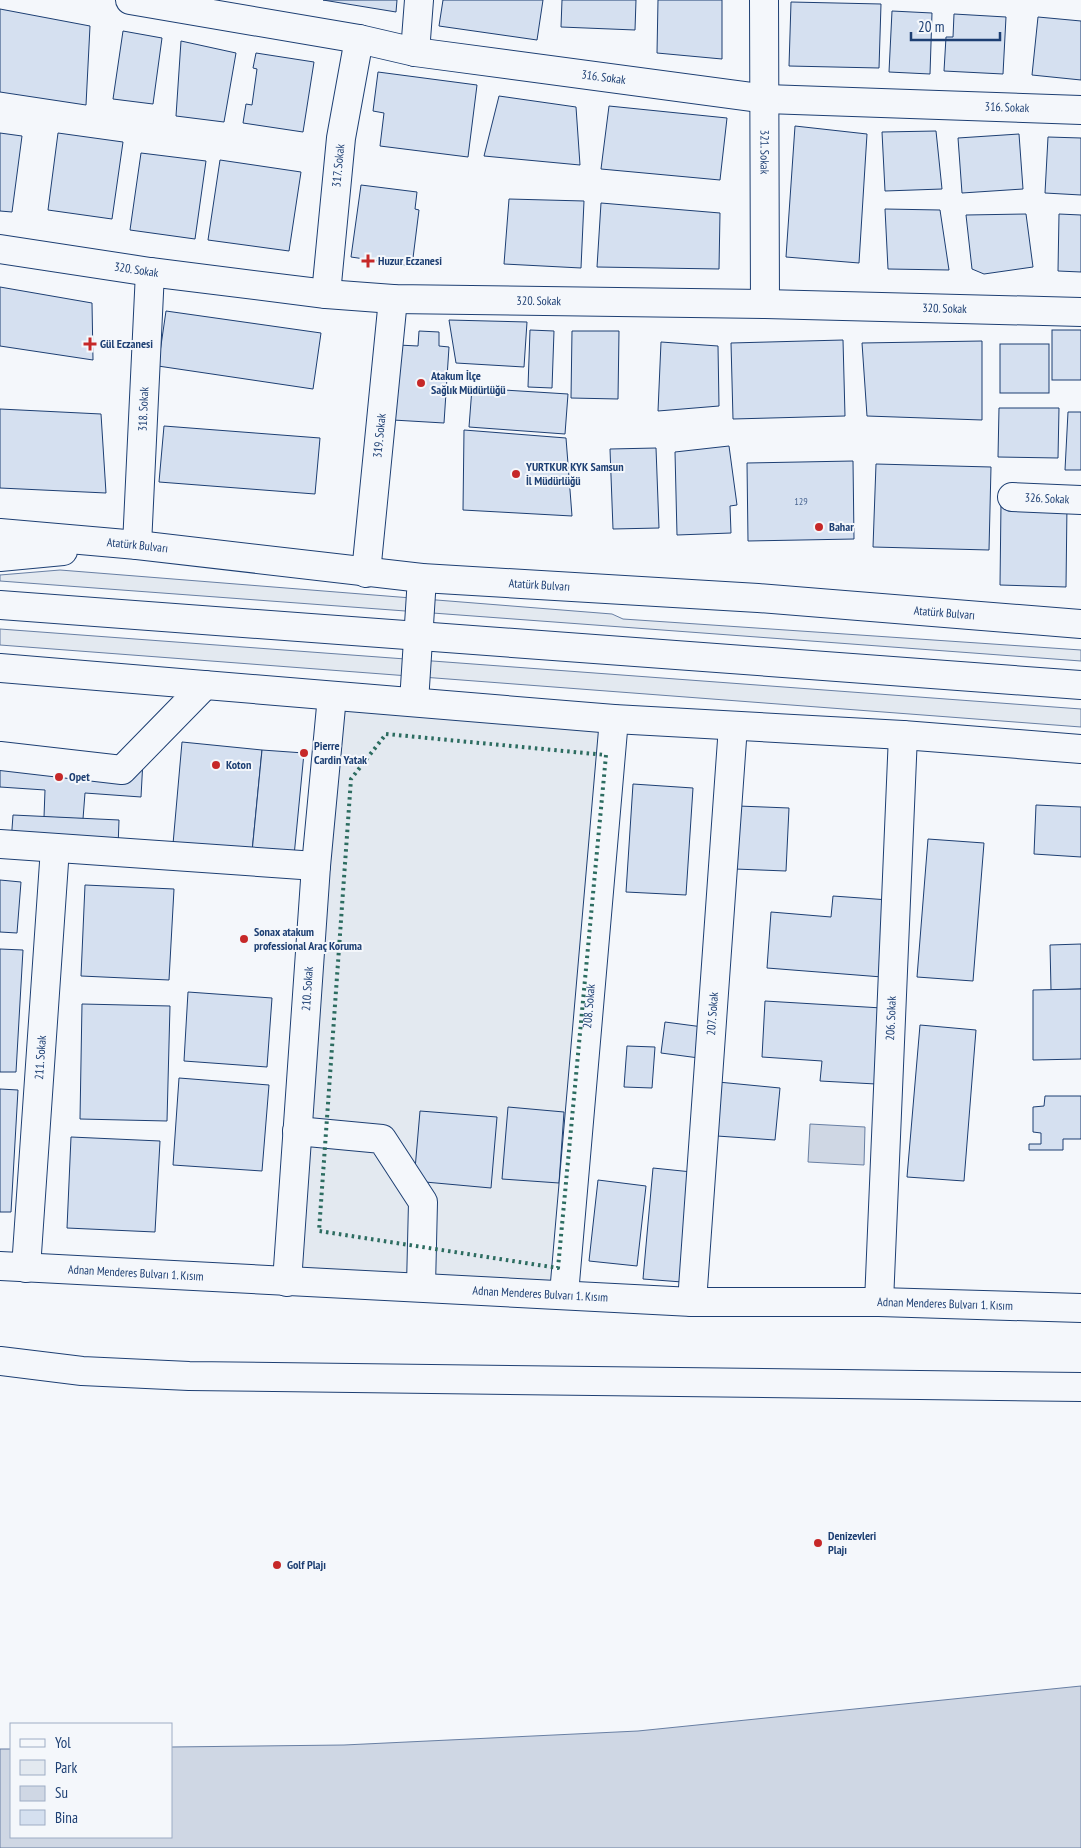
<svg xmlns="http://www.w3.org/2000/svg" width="1081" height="1848" viewBox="0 0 1081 1848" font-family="'PT Sans Narrow',sans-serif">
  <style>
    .green { fill: #e3e9f0; stroke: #687fa3 }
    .water { fill: #cfd7e4; stroke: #687fa3 }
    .building { fill: #d5e0f0; stroke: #1d3f73 }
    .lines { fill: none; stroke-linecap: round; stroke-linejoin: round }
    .minor-casing { stroke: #1d3f73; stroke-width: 30 }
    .major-casing { stroke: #1d3f73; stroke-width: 30 }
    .highway-casing { stroke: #1d3f73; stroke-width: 30 }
    .minor { stroke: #f4f7fb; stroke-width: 28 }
    .major { stroke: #f4f7fb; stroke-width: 28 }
    .highway { stroke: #f4f7fb; stroke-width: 28 }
    .hedge { stroke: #2c6c60; stroke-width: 4; stroke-dasharray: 2.5 4; stroke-linecap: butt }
    .poi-dot { fill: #c62828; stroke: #f4f7fb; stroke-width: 2 }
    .labels { text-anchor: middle; stroke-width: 4; stroke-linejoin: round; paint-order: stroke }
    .number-label { font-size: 10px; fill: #4b6792 }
    .street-label { font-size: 12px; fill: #1d3f73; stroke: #f4f7fb }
    .poi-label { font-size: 12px; font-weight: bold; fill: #1d3f73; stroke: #f4f7fb; text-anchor: start }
  </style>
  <rect width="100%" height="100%" fill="#f4f7fb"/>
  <g class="green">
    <path d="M60 570 612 614 623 619 1081 650V661L0 581V575Z"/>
    <path d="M0 629 1081 709V727L0 645Z"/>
    <path d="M332 696 614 719 564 1294 287 1282Z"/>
  </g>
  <g class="water">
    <path d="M810 1124 865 1127 864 1165 808 1162Z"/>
    <path d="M1081 1686V1848H0V1749H11V1837H171V1747L344 1745 638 1731Z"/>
  </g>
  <g class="building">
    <path d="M323 0H397L396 12Z"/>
    <path d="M443 0H543L537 40 439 26Z"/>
    <path d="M562 0H636L635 30 561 27Z"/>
    <path d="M658 0H722V59L657 53Z"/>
    <path d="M791 2 881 4 879 68 789 66Z"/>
    <path d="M0 9 90 26 86 105 0 92Z"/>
    <path d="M892 11 932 13 930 74 889 72Z"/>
    <path d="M954 14 1006 17 1003 74 944 71 946 37H953Z"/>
    <path d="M1038 17 1081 21V80L1032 75Z"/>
    <path d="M123 31 162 38 153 104 113 99Z"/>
    <path d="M181 41 236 53 224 122 176 116Z"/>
    <path d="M256 53 314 62 303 132 243 123 246 104 252 105 257 69 253 68Z"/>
    <path d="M378 72 477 85 468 157 380 146 384 113 373 111Z"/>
    <path d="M499 96 576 107 580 165 484 156Z"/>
    <path d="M609 106 727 118 720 180 601 169Z"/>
    <path d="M795 126 867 134 859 263 786 257Z"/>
    <path d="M936 131 942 189 885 191 882 132Z"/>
    <path d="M0 133 22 136 12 212 0 211Z"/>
    <path d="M58 133 123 142 112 219 48 210Z"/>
    <path d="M1019 134 1023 189 962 193 958 138Z"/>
    <path d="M1048 137 1081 138V195L1045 193Z"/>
    <path d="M141 153 206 161 195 239 130 230Z"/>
    <path d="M220 160 301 172 289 251 208 240Z"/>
    <path d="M361 185 417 192 415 209 419 210 412 266 351 257Z"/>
    <path d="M509 199 584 201 581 268 504 264Z"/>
    <path d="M601 203 720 213 719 269 597 267Z"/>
    <path d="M885 209 940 210 949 270 888 269Z"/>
    <path d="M1026 214 1033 267 984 274 972 269 966 215Z"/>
    <path d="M1059 214 1081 215V272L1058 271Z"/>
    <path d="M0 287 92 303 93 360 0 346Z"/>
    <path d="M166 311 321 333 313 389 158 366Z"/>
    <path d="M449 320 527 322 524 367 456 363Z"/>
    <path d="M530 330 554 331 552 388 528 387Z"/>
    <rect x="1052" y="330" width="29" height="50"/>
    <path d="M419 331 439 332V346L449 347 444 423 393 420 398 345 418 346Z"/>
    <path d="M572 331H619L618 399 571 398Z"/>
    <path d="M843 340 845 416 733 419 731 343Z"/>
    <path d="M982 341V420L867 416 862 343Z"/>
    <path d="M661 342 718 346 719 406 658 411Z"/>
    <rect x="1000" y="344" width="49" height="49"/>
    <path d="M472 388 568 394 565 434 469 427Z"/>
    <path d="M999 408H1059L1058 458 998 457Z"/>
    <path d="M0 409 101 414 106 493 0 488Z"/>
    <path d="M1068 412H1081V470H1065Z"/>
    <path d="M164 426 320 438 315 494 159 482Z"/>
    <path d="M464 430 566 438 572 516 463 510Z"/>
    <path d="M729 446 737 505 730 506 731 533 677 535 675 452Z"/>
    <path d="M656 448 659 528 613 529 610 449Z"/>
    <path d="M853 461 854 539 748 541 747 463Z"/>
    <path d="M876 464 991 467 989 550 873 547Z"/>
    <path d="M1001 504 1067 505 1066 587 1000 585Z"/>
    <path d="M182 742 262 750 252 852 173 844Z"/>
    <path d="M262 750 304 753 294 856 252 852Z"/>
    <path d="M0 751 143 760 141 797 85 793 83 819 44 817 45 790 0 787Z"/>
    <path d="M633 784 693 788 686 895 626 892Z"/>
    <path d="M1036 805 1081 807V857L1034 854Z"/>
    <path d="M738 806 789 808 786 871 735 869Z"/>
    <path d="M13 815 119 820 118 848 11 843Z"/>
    <path d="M928 839 984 843 973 981 917 977Z"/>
    <path d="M0 880 21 882 17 933 0 932Z"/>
    <path d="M85 885 174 889 169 980 81 976Z"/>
    <path d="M833 896 889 900 882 977 767 968 771 912 831 917Z"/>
    <path d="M1081 944V989L1051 990 1050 945Z"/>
    <path d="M0 949 23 950 16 1072H0Z"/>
    <path d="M1081 989V1059L1033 1060V990Z"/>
    <path d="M188 992 272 998 267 1067 184 1061Z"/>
    <path d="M765 1001 882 1008 876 1084 820 1081 822 1061 762 1057Z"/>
    <path d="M82 1004 170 1006 167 1121 80 1119Z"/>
    <path d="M665 1022 703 1027 699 1058 661 1053Z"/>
    <path d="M920 1025 976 1030 964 1181 907 1177Z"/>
    <path d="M627 1046 655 1047 652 1088 624 1087Z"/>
    <path d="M179 1078 269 1085 262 1171 173 1165Z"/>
    <path d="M718 1082 780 1088 775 1140 717 1136Z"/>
    <path d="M0 1089 18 1090 11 1212H0Z"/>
    <path d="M1045 1096H1081V1139H1063V1150H1029V1144H1041V1133L1033 1132V1107L1044 1106Z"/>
    <path d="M508 1107 564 1112 559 1183 502 1179Z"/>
    <path d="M420 1111 497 1117 491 1188 414 1181Z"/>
    <path d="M71 1137 160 1141 155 1232 67 1228Z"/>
    <path d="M653 1168 692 1172 682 1282 643 1279Z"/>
    <path d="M598 1180 646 1186 637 1266 589 1261Z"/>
  </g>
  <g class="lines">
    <defs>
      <g id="minor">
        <path id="s1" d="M130 0 359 39 415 52 766 99 1081 110"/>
        <path id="s2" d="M764 0 765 304"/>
        <path d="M415 52 419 0"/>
        <path id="s3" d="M0 249 150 272 326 294 393 299 765 304 1081 312"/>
        <path id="s4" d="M326 294 341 138 359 39"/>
        <path id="s5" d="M1012 497 1081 500"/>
        <path id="s6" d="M137 545 150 272"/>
        <path id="s7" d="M366 573 393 299"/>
        <path d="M414 702 422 578"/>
        <path d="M0 756 122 770 205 685"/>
        <path d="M0 844 316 866"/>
        <path d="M297 1131 382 1139 423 1202 421 1286"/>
        <path id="s8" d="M26 1268 55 848"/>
        <path id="s9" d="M287 1282 316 866 332 696"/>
        <path id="s10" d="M564 1294 614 719"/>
        <path id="s11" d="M692 1302 733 726"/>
        <path id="s12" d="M879 1302 903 735"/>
        <path d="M0 1361 82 1371 189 1376 1081 1387"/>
      </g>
      <g id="major">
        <path id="s13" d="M0 533 137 545 422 578 758 598 1081 624"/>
        <path d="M0 557 63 551"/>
        <path id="s14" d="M0 1266 692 1302H879L1081 1308"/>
      </g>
      <g id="highway">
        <path d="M0 605 1081 685"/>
        <path d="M0 668 614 719 903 735 1081 749"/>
      </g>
    </defs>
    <use href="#minor" class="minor-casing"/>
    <use href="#major" class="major-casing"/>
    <use href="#highway" class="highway-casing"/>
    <use href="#minor" class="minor"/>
    <use href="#major" class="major"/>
    <use href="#highway" class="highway"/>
    <path class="hedge" d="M386 734 606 755 558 1268 319 1231 351 779Z"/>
  </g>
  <g class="poi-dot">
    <path d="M365.5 253.5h5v5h5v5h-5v5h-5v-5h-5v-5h5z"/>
    <path d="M87.5 336.5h5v5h5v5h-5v5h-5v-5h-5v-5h5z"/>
    <circle cx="421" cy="383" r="5"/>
    <circle cx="516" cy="474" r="5"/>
    <circle cx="819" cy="527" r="5"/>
    <circle cx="304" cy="753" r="5"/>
    <circle cx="216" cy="765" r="5"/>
    <circle cx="59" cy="777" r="5"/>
    <circle cx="244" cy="939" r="5"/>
    <circle cx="818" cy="1543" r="5"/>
    <circle cx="277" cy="1565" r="5"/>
  </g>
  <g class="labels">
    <g class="number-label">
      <text x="801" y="505">129</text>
    </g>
    <g class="street-label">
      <text dy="4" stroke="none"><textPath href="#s1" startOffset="480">316. Sokak</textPath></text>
      <text dy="4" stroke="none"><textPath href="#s1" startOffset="885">316. Sokak</textPath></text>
      <text dy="4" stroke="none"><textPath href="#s2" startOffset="152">321. Sokak</textPath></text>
      <text dy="4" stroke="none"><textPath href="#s4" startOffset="129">317. Sokak</textPath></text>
      <text dy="4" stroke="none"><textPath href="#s3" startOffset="138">320. Sokak</textPath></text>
      <text dy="4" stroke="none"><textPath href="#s3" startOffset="542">320. Sokak</textPath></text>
      <text dy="4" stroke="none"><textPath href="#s3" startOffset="948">320. Sokak</textPath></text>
      <text dy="4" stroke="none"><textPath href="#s6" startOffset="136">318. Sokak</textPath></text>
      <text dy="4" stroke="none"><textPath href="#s7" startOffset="138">319. Sokak</textPath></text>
      <text dy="4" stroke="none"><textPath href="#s5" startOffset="35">326. Sokak</textPath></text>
      <text dy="4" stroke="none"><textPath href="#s13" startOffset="138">Atatürk Bulvarı</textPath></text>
      <text dy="4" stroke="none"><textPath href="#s13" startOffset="542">Atatürk Bulvarı</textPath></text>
      <text dy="4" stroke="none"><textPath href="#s13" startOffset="948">Atatürk Bulvarı</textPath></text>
      <text dy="4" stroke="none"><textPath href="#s9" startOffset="294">210. Sokak</textPath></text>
      <text dy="4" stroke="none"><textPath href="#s10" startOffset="289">208. Sokak</textPath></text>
      <text dy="4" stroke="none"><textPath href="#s11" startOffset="289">207. Sokak</textPath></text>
      <text dy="4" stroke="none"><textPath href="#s12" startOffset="284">206. Sokak</textPath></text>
      <text dy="4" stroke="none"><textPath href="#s8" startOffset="211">211. Sokak</textPath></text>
      <text dy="4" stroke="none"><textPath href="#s14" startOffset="136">Adnan Menderes Bulvarı 1. Kısım</textPath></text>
      <text dy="4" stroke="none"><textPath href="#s14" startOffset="541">Adnan Menderes Bulvarı 1. Kısım</textPath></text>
      <text dy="4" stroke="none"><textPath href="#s14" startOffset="946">Adnan Menderes Bulvarı 1. Kısım</textPath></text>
    </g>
    <g class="poi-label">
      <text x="378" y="265">Huzur Eczanesi</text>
      <text x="100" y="348">Gül Eczanesi</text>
      <text x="431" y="380">Atakum İlçe<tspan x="431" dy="14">Sağlık Müdürlüğü</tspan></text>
      <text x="526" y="471">YURTKUR KYK Samsun<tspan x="526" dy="14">İl Müdürlüğü</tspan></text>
      <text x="829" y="531">Bahar</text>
      <text x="314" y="750">Pierre<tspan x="314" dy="14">Cardin Yatak</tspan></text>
      <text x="226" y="769">Koton</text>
      <text x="69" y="781">Opet</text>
      <text x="254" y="936">Sonax atakum<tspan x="254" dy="14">professional Araç Koruma</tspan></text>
      <text x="828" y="1540">Denizevleri<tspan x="828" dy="14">Plajı</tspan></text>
      <text x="287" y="1569">Golf Plajı</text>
    </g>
  </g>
  <rect x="10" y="1723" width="162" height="115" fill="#f4f7fb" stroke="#9eadc5"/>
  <rect x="20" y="1739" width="25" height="8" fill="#f4f7fb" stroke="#9eadc5"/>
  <text x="55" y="1748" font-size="15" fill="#1d3f73">Yol</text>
  <rect x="20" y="1760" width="25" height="15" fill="#e3e9f0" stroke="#9eadc5"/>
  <text x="55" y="1773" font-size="15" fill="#1d3f73">Park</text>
  <rect x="20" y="1786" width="25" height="15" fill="#cfd7e4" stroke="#9eadc5"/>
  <text x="55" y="1798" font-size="15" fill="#1d3f73">Su</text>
  <rect x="20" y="1810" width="25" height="15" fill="#d5e0f0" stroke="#9eadc5"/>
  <text x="55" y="1823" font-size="15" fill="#1d3f73">Bina</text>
  <path d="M911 32v8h89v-8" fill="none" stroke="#1d3f73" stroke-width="2.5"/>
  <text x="918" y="32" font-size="15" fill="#1d3f73" stroke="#f4f7fb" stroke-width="4" paint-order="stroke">20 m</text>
</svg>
